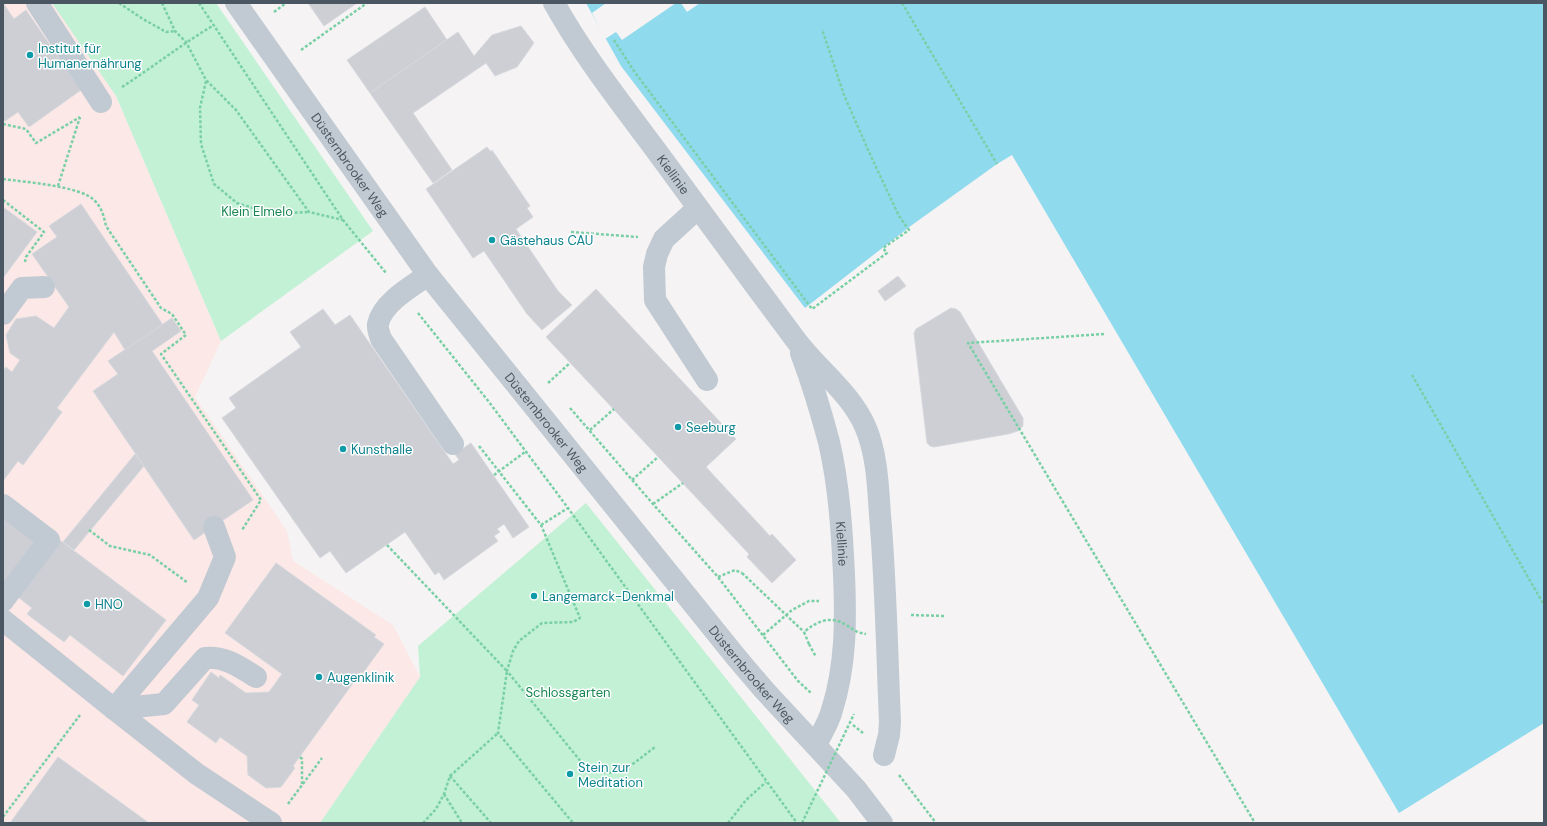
<svg xmlns="http://www.w3.org/2000/svg" width="1547" height="826" viewBox="0 0 1547 826" font-family="'DM Sans',sans-serif">
  <style>
    .medical { fill: #fce8e6 }
    .green { fill: #c3f1d5 }
    .water { fill: #90daee }
    .pier { fill: #f5f3f3 }
    .building { fill: #cdcfd5; stroke: #d7d9de }
    .lines { fill: none; stroke-linecap: round; stroke-linejoin: round }
    .path { stroke: #7ad0a6; stroke-width: 2.5; stroke-dasharray: 3 2; stroke-linecap: butt }
    .minor { stroke: #c1cad2; stroke-width: 22 }
    .path-bridge { stroke: #7ad0a6; stroke-width: 2.5; stroke-dasharray: 3 2; stroke-linecap: butt }
    .culture-dot { fill: #0f9aa8; stroke: #fff; stroke-width: 1.5 }
    .labels { text-anchor: middle; stroke-width: 3; stroke-linejoin: round; paint-order: stroke }
    .culture-label { font-size: 13px; fill: #0d838f; stroke: #fff; text-anchor: start }
    .street-label { font-size: 13px; fill: #4a5661; stroke: #fff }
    .park-label { font-size: 13px; fill: #17864f; stroke: #fff }
  </style>
  <rect width="100%" height="100%" fill="#f5f3f3"/>
  <path class="medical" d="M3 3H52L116 96 221 341 195 397 287 531 293 561 393 625 420 677 320 823H3Z"/>
  <g class="green">
    <path d="M52 3H216L373 231 221 341 116 96Z"/>
    <path d="M586 503 841 823H320L420 677 418 646Z"/>
  </g>
  <path class="water" d="M586 3H1544V723L1399 813 1012 155 997 164 912 225 805 308 621 66Z"/>
  <g class="pier">
    <path d="M606 3H676L622 40 616 32 605 39 592 13Z"/>
    <path d="M681 3H700L687 12Z"/>
  </g>
  <g class="building">
    <path d="M3 3 14 19 26 10 81 90 29 127 18 112 5 121 3 119Z"/>
    <path d="M308 3H357L324 26Z"/>
    <path d="M425 7 447 40 370 93 347 60Z"/>
    <path d="M521 26 534 43 517 67 495 76 486 63 413 113 452 170 433 183 370 93 458 32 474 56 492 35Z"/>
    <path d="M487 147 491 152 492 150 530 206 527 208 533 217 516 229 558 291 572 305 542 330 527 314 484 251 473 258 426 189Z"/>
    <path d="M81 204 163 325 125 350 114 332 57 408 62 412 44 437 23 465 18 461 3 481V371L6 367 12 372 20 360 10 353 6 335 16 319 36 316 54 328 69 307 32 254 57 237 49 226Z"/>
    <path d="M3 207 37 232 3 278Z"/>
    <path d="M898 276 906 286 885 301 878 291Z"/>
    <path d="M596 289 736 439 706 467 770 536 772 534 796 560 772 583 747 557 749 554 546 337Z"/>
    <path d="M951 308 956 309 960 312 1023 418V426L1018 431 1008 434 934 447 930 446 927 443 914 333 916 329Z"/>
    <path d="M323 309 335 325 350 315 453 464 459 460 455 454 471 443 529 527 513 538 504 524 497 529 500 532 494 536 498 541 444 580 439 572 435 575 405 532 346 573 330 551 320 558 222 418 236 408 229 398 301 347 290 332Z"/>
    <path d="M172 318 181 331 152 351 253 500 194 540 93 391 118 374 108 361Z"/>
    <path d="M135 454 144 466 74 550 63 542Z"/>
    <path d="M3 516 39 543 3 591Z"/>
    <path d="M57 538 166 620 123 676 70 635 64 642 27 614 32 608 14 594Z"/>
    <path d="M276 563 376 635 374 637 384 644 363 673 361 672 293 766 295 768 281 787 266 788 248 775 247 756 220 737 216 743 187 722 199 705 192 700 211 672 219 678 220 675 246 693 269 692 282 674 225 633Z"/>
    <path d="M58 757 149 823H10Z"/>
  </g>
  <g class="lines">
    <g class="path">
      <path d="M119 3 143 19 166 32 175 31"/>
      <path d="M162 3 175 31 186 42 206 80 236 110 309 212 343 220"/>
      <path d="M199 3 343 220 386 273"/>
      <path d="M902 3 997 164"/>
      <path d="M274 12 286 3"/>
      <path d="M614 40 634 71 812 309 887 253 883 248 909 230 899 216 869 152 844 95 822 29"/>
      <path d="M301 50 367 3"/>
      <path d="M206 81 200 108 201 144 214 184 237 203 272 214 309 212"/>
      <path d="M122 87C153 67 182 44 214 25"/>
      <path d="M3 124 26 129 36 143 80 117"/>
      <path d="M3 179C24 182 82 186 95 201 102 208 104 217 106 226L161 308 172 314 186 335 161 354 261 500 242 530"/>
      <path d="M58 186 80 117"/>
      <path d="M3 200 44 232 26 257 25 262"/>
      <path d="M571 232 638 237"/>
      <path d="M418 313 489 402 568 508 797 823"/>
      <path d="M1104 334 968 343 1255 823"/>
      <path d="M1412 375 1544 605"/>
      <path d="M548 383 570 363"/>
      <path d="M570 408 653 504 718 577 798 681 811 693"/>
      <path d="M590 430 614 409"/>
      <path d="M479 446 541 525 580 618 573 622 542 623 519 641 513 651 507 671 582 763C616 784 628 767 655 747"/>
      <path d="M494 475 525 452"/>
      <path d="M632 480 658 457"/>
      <path d="M653 504 683 483"/>
      <path d="M541 525 568 508"/>
      <path d="M89 530 110 546 150 555 188 583"/>
      <path d="M387 545 507 671 498 733 573 823"/>
      <path d="M718 577 735 570 742 573"/>
      <path d="M911 615 944 616"/>
      <path d="M763 635 792 610 809 601H819"/>
      <path d="M809 644 816 657"/>
      <path d="M853 725 863 733"/>
      <path d="M300 757 302 759V784"/>
      <path d="M899 775 936 823"/>
      <path d="M450 776 491 823"/>
      <path d="M444 794 462 823"/>
      <path d="M288 804 322 758"/>
      <path d="M3 817 80 715"/>
      <path d="M423 823 436 809 444 794 450 776 498 733"/>
      <path d="M728 823 746 800 766 782"/>
    </g>
    <g class="minor">
      <path d="M37 3 101 102"/>
      <path id="s1" d="M236 3 428 275 736 657 765 691 856 789 882 823"/>
      <path id="s2" d="M554 3C583 55 620 102 655 149 702 213 748 276 795 339 817 369 850 392 865 426 877 453 878 486 880 515 886 584 887 653 890 722L889 735 884 755"/>
      <path d="M698 208 664 239 657 254 654 267 655 300 707 380"/>
      <path d="M428 275C412 286 382 303 378 324 377 329 380 335 381 339L453 444"/>
      <path d="M3 314 22 288 44 287"/>
      <path id="s3" d="M801 353C812 382 821 412 829 442 839 485 842 531 844 575 846 621 846 665 832 710 829 722 821 734 816 745"/>
      <path d="M3 505 49 540 3 601"/>
      <path d="M3 620 114 709 197 774 271 823"/>
      <path d="M114 709 208 598 225 557 214 527"/>
      <path d="M114 709 164 704 205 658C225 656 240 667 256 677"/>
    </g>
    <g class="path-bridge">
      <path d="M742 573 804 632"/>
      <path d="M809 644 804 632C817 621 831 615 846 625 855 630 854 632 866 634"/>
      <path d="M802 823 854 714"/>
    </g>
  </g>
  <g class="culture-dot">
    <circle cx="30" cy="55" r="4"/>
    <circle cx="492" cy="240" r="4"/>
    <circle cx="678" cy="427" r="4"/>
    <circle cx="343" cy="449" r="4"/>
    <circle cx="534" cy="596" r="4"/>
    <circle cx="87" cy="604" r="4"/>
    <circle cx="319" cy="677" r="4"/>
    <circle cx="570" cy="774" r="4"/>
  </g>
  <g class="labels">
    <g class="culture-label">
      <text x="38" y="53">Institut für<tspan x="38" dy="15">Humanernährung</tspan></text>
      <text x="500" y="245">Gästehaus CAU</text>
      <text x="686" y="432">Seeburg</text>
      <text x="351" y="454">Kunsthalle</text>
      <text x="542" y="601">Langemarck-Denkmal</text>
      <text x="95" y="609">HNO</text>
      <text x="327" y="682">Augenklinik</text>
      <text x="578" y="772">Stein zur<tspan x="578" dy="15">Meditation</tspan></text>
    </g>
    <g class="street-label">
      <text dy="5" stroke="none"><textPath href="#s1" startOffset="198">Düsternbrooker Weg</textPath></text>
      <text dy="5" stroke="none"><textPath href="#s2" startOffset="209">Kiellinie</textPath></text>
      <text dy="5" stroke="none"><textPath href="#s1" startOffset="522">Düsternbrooker Weg</textPath></text>
      <text dy="5" stroke="none"><textPath href="#s3" startOffset="196">Kiellinie</textPath></text>
      <text dy="5" stroke="none"><textPath href="#s1" startOffset="847">Düsternbrooker Weg</textPath></text>
    </g>
    <g class="park-label">
      <text x="257" y="216">Klein Elmelo</text>
      <text x="568" y="697">Schlossgarten</text>
    </g>
  </g>
  <rect width="1547" height="826" fill="none" stroke="#4a5661" stroke-width="8"/>
</svg>
